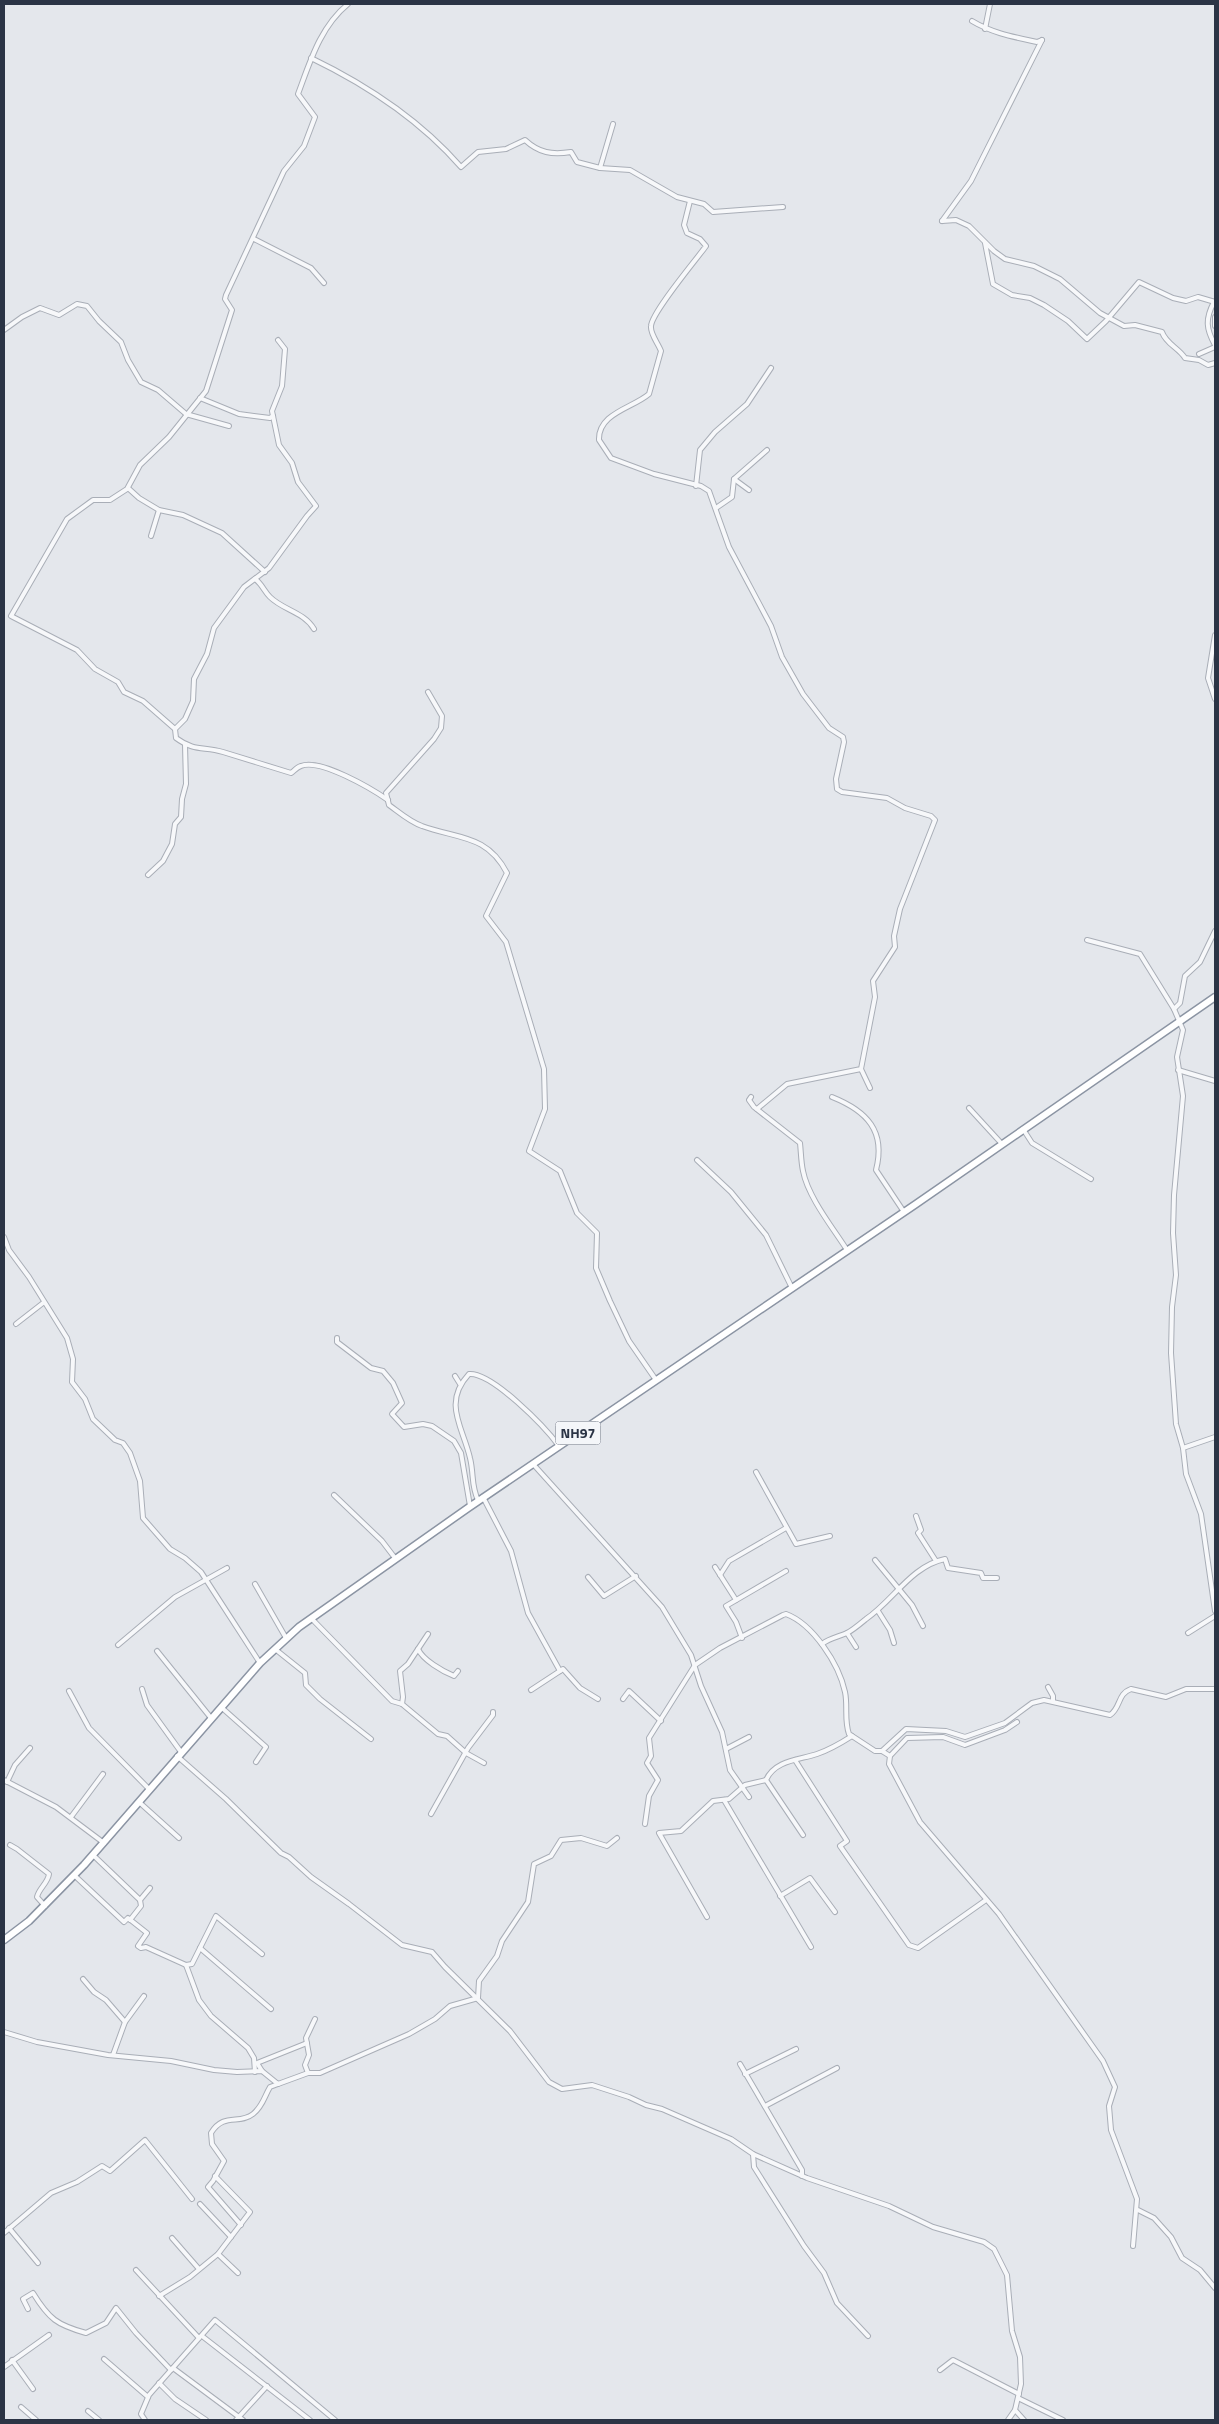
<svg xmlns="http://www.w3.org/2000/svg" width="1219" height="2424" viewBox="0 0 1219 2424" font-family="'Titillium Web',sans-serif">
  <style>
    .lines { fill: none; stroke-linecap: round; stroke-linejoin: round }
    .minor-casing { stroke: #a9aeb7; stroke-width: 6 }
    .trunk-casing { stroke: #8b94a3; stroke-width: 9 }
    .minor { stroke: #f7f8fa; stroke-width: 4 }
    .trunk { stroke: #fff; stroke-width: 6 }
    .labels { text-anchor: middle; stroke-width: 5; stroke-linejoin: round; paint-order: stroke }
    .shield { fill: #f4f6f9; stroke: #676e7b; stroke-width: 1 }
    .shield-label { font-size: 14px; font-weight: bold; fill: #2b3445 }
  </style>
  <rect width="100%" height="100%" fill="#e4e7ec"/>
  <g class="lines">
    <defs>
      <g id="minor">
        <path d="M348 4C320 27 310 62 298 94L315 117 304 146 284 171 226 295 225 299 232 310 206 391 169 437 140 465 127 489 110 500H93L67 519 11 616 77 650 95 669 118 682 124 692 143 701 175 729 176 738C195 752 204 746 223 752 246 759 268 766 291 773 294 771 297 767 301 766 320 758 372 789 388 800"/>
        <path d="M972 21C992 33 1014 37 1037 42L1042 40"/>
        <path d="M985 29 990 4"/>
        <path d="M311 58C367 85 420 120 461 167L478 152 506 149 525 140C539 153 552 155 571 152L577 162 600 168 613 124"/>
        <path d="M600 168 630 170 677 197 704 204 713 212 783 207"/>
        <path d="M690 201 684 225 687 233 700 239 706 246C696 260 652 312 651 326 650 334 658 343 661 351L649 394C633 408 598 413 599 440L611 458 654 474 701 486 709 491 729 547 771 626 782 657 803 694 829 728 843 737 844 742 836 779 837 789 842 792 887 798 905 808 931 816 935 820 900 909 894 936 895 947 873 981 875 997 861 1069 787 1084 757 1109"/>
        <path d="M942 221 956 220 969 226 994 251 1005 259 1034 266 1060 279 1100 313 1124 326 1135 325 1162 332C1166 344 1179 348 1185 358L1199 360 1208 365 1215 363"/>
        <path d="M942 221 971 181 1042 40"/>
        <path d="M254 239 311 268 324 283"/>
        <path d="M985 243 993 284 1012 295 1030 298 1044 305 1068 321 1087 339 1106 321 1139 282 1173 298 1186 301 1198 297 1215 302"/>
        <path d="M1214 302C1205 319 1206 329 1215 345"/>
        <path d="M1215 317V326"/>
        <path d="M4 330 22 317 40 308 59 315 77 304 87 306 99 321 121 342 128 360 141 382 158 390 186 414 229 426"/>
        <path d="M1199 354 1215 347"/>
        <path d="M200 398 239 414 270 418 273 416"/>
        <path d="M734 479 749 490"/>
        <path d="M696 486 700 450 715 432 747 404 771 368"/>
        <path d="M128 488 139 498 159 510 183 515 222 533 265 572"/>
        <path d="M716 508 732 497 734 479 767 450"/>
        <path d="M151 536 159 510"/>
        <path d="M255 579C262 584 264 591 270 597 283 610 304 612 314 629"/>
        <path d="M1215 635 1208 678 1215 699"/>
        <path d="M428 692 442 716 441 728 434 739 386 793 389 805C400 813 410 822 422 826 457 839 487 834 507 873L486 916 506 942 544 1069 545 1109 529 1151 560 1171 577 1213 597 1233 596 1268 610 1301 629 1341 656 1380"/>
        <path d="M175 729 185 719 193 701 194 679 207 654 214 628 244 587 269 568 307 516 316 506 298 482 292 463 279 445 272 411 282 386 285 349 278 340"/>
        <path d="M148 875 163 861 172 844 175 824 181 817 182 799 186 784 185 744"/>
        <path d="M1087 940 1140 954 1174 1009 1183 1030 1177 1057 1183 1096 1174 1195 1173 1233 1176 1275 1172 1307 1171 1353 1176 1424 1183 1448 1186 1474 1201 1514 1215 1611"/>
        <path d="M1174 1009 1180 1003 1185 976 1200 962 1215 931"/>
        <path d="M861 1069 870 1088"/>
        <path d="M1178 1070 1215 1081"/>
        <path d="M751 1097 749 1100 754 1107 800 1143C801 1152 801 1162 803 1171 808 1197 833 1228 847 1250"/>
        <path d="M832 1097C867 1111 886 1131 876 1170L904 1212"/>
        <path d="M969 1108 1002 1144"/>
        <path d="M1023 1129 1032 1143 1091 1179"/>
        <path d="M697 1160 731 1192 766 1235 792 1288"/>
        <path d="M4 1237 9 1250 29 1277 67 1338 73 1359 72 1382 85 1399 93 1419 115 1440 123 1443 130 1453 140 1481 143 1518 170 1549 185 1558 201 1572 260 1663"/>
        <path d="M16 1324 43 1303"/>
        <path d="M337 1338V1342L371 1368 383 1371 393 1383 402 1403 392 1414 404 1427 423 1424 432 1426 454 1441 461 1453 470 1506"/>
        <path d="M455 1376 460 1384"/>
        <path d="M1183 1448 1215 1437"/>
        <path d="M533 1464 662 1607 691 1655 701 1686 722 1732 730 1770 749 1797"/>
        <path d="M756 1472 796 1544 830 1536"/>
        <path d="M334 1495 382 1541 395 1558"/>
        <path d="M483 1497 511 1551 528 1613 560 1671 563 1669 580 1688 598 1699"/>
        <path d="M478 1500C471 1486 474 1474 470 1458 463 1427 442 1403 469 1374 492 1372 545 1427 559 1446"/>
        <path d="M916 1516 921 1530 918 1533 936 1561"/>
        <path d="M875 1560 912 1605 923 1626"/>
        <path d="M715 1567 736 1600"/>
        <path d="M720 1575 729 1561 786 1528"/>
        <path d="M588 1577 604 1596 636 1576"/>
        <path d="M255 1584 286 1638"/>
        <path d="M878 1611 890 1630 894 1643"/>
        <path d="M311 1618 392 1701 402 1704 438 1734 447 1736 466 1753 484 1763"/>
        <path d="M847 1633 856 1647"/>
        <path d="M1188 1633 1215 1616"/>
        <path d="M742 1638 736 1622 726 1606 786 1571"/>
        <path d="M822 1644C830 1638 838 1637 847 1633 853 1630 860 1624 866 1619 893 1601 911 1566 945 1559L948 1568 981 1573 983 1578H997"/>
        <path d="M118 1645 175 1597 227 1568"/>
        <path d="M275 1649 305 1673 306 1685 320 1699 371 1739"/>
        <path d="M418 1649C423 1660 442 1671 454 1676L458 1671"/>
        <path d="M157 1651 211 1718"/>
        <path d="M1048 1687 1053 1696V1701"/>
        <path d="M142 1689 147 1705 181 1752"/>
        <path d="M531 1690 560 1671"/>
        <path d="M69 1691 89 1728 149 1789"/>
        <path d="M623 1699 629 1691 661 1721"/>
        <path d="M402 1704 403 1697 400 1671 408 1664 428 1634"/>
        <path d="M221 1707 266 1747 256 1762"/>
        <path d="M1017 1722 1005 1730 965 1745 943 1737 907 1738 890 1756 889 1764 920 1822 999 1914 1103 2061 1115 2087 1109 2106 1111 2130 1137 2199 1133 2246"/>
        <path d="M726 1749 749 1737"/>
        <path d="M882 1751 906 1729 946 1731 965 1737 1005 1723 1032 1703 1044 1700 1110 1715C1121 1708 1117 1694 1131 1689L1166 1697 1186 1689H1215"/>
        <path d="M177 1756 226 1799 281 1853 289 1857 311 1877 349 1904 402 1945 432 1952 445 1967 510 2031 549 2082 562 2089 592 2085 629 2097 646 2105 662 2109 731 2139 753 2154 807 2178 889 2206 933 2227 984 2242 994 2249 1007 2275 1012 2331 1020 2357 1021 2384 1015 2410 1024 2420"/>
        <path d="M795 1760 847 1841 840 1846 909 1945 918 1948 986 1900"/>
        <path d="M4 1780 56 1807 104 1843"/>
        <path d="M766 1780 803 1835"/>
        <path d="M7 1782 15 1765 30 1748"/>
        <path d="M724 1800 811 1947"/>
        <path d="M139 1802 179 1838"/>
        <path d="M431 1814 468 1748 493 1715V1712"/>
        <path d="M71 1817 103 1774"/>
        <path d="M645 1824 649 1796 658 1780 647 1763 651 1756 649 1738 695 1665 720 1648 783 1615 786 1614C813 1624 839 1664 845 1692 848 1706 844 1720 849 1734L875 1751H882L890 1756"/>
        <path d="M10 1845 17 1849 49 1874C48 1883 39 1888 37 1897L45 1906"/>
        <path d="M93 1855 140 1900 150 1888"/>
        <path d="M74 1875 124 1922 128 1918 147 1933 138 1946 141 1948 146 1947 186 1965 192 1964 216 1916 262 1954"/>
        <path d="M780 1896 810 1878 835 1912"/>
        <path d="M707 1917 659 1833 681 1831 713 1801 729 1799 745 1785 766 1780C775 1760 799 1760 817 1754 829 1750 841 1743 852 1736"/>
        <path d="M130 1920 141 1906 140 1900"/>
        <path d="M200 1948 271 2009"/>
        <path d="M186 1965 199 2000 211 2016 248 2048 254 2058 255 2072"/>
        <path d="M83 1979 94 1992 106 2000 125 2022"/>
        <path d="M4 2032 37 2042 108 2055 171 2061 214 2070 237 2072 262 2071 278 2084 308 2073H320L409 2034 435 2019 450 2006 478 1998 479 1981 497 1956 502 1941 528 1902 534 1864 551 1856 561 1840 581 1838 607 1846 617 1838"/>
        <path d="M113 2055 125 2022 144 1996"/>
        <path d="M740 2064 802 2170V2176"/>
        <path d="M262 2071 257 2063 307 2043"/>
        <path d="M308 2073 305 2065 309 2055 306 2038 315 2019"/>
        <path d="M745 2074 796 2049"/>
        <path d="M765 2106 837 2068"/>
        <path d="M753 2154 754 2167 804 2246 824 2273 837 2303 868 2336"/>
        <path d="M200 2204 231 2237"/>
        <path d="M1138 2210 1154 2218 1171 2237 1182 2258 1200 2270 1215 2288"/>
        <path d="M241 2225 208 2187 213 2181 224 2161 212 2144 211 2133C224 2112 239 2125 253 2114 263 2106 264 2097 270 2087L278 2084"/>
        <path d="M9 2228 38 2263"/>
        <path d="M4 2233 51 2193 77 2182 102 2166 110 2171 145 2140 192 2199"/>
        <path d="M172 2238 199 2269"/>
        <path d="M218 2254 238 2273"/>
        <path d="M136 2270 199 2338"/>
        <path d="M159 2296 190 2277 218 2254 250 2212 215 2176"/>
        <path d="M28 2309 23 2299 33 2293C49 2319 57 2325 86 2333L106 2323 116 2308 136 2333 171 2370"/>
        <path d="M202 2336 310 2420"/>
        <path d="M104 2359 148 2397"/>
        <path d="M12 2360 33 2389"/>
        <path d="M4 2367 49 2335"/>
        <path d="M173 2368 243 2420"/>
        <path d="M940 2370 953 2360 1019 2394"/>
        <path d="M159 2383 175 2399 206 2420"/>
        <path d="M1018 2398 1063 2420"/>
        <path d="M21 2407 36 2420"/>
        <path d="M88 2411 99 2420"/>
        <path d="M145 2420 141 2414 149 2395 215 2320 335 2420"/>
        <path d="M236 2420 267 2386"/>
        <path d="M1008 2420 1015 2410"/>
      </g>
      <path id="trunk" d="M4 1940 29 1921 84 1865 260 1663 299 1627 468 1508 916 1204 1215 997"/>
    </defs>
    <use href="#minor" class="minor-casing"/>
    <use href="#trunk" class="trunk-casing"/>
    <use href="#minor" class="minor"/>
    <use href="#trunk" class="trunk"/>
  </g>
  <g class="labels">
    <rect class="shield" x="555.5" y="1421.5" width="45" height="23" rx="4"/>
    <g class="shield-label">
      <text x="578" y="1438">NH97</text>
    </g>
  </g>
  <rect width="1219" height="2424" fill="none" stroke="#2b3445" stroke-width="10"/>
</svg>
